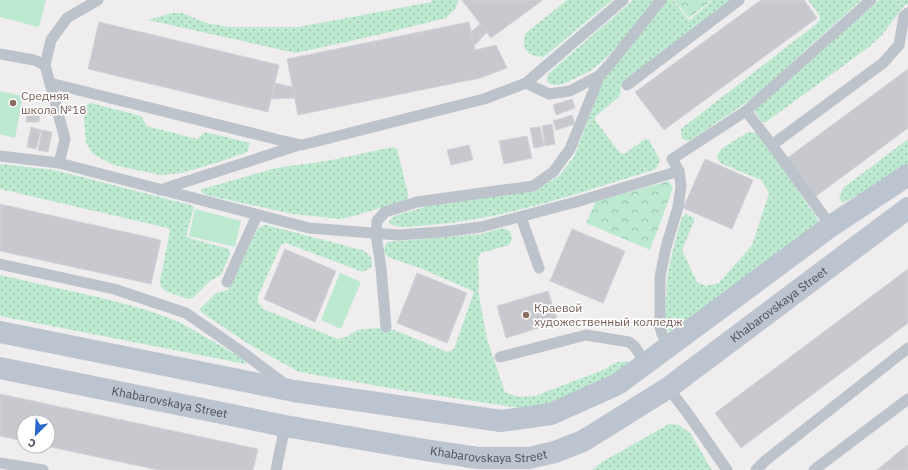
<svg xmlns="http://www.w3.org/2000/svg" width="908" height="470" viewBox="0 0 908 470" font-family="'IBM Plex Sans',sans-serif">
  <style>
    .grass { fill: url(#grass-dots) }
    .park { fill: url(#park-crowns) }
    .pitch { fill: #bee9d1 }
    .building { fill: #c7c9cf; stroke: #d1d3d8 }
    .lines { fill: none; stroke-linecap: round; stroke-linejoin: round }
    .service { stroke: #bcc3cb; stroke-width: 11 }
    .secondary { stroke: #bcc4cf; stroke-width: 22 }
    .education-dot { fill: #8d6e63; stroke: #fff; stroke-width: 1.5 }
    .labels { text-anchor: middle; stroke-width: 3.5; stroke-linejoin: round; paint-order: stroke }
    .education-label { font-size: 12px; fill: #785e54; stroke: #fff; text-anchor: start }
    .street-label { font-size: 12px; fill: #474f58; stroke: #fff }
  </style>
  <defs>
    <pattern id="grass-dots" width="8" height="8" patternUnits="userSpaceOnUse"><rect width="8" height="8" fill="#bee9d1"/><path d="M2 2h.1M6 6h.1" fill="none" stroke="#9cbfac" stroke-width="1.8" stroke-linecap="round"/></pattern>
    <pattern id="park-crowns" width="20" height="18" patternUnits="userSpaceOnUse"><rect width="20" height="18" fill="#bee9d1"/><path d="M2 6a3 3 0 1 1 6 0M12 15a3 3 0 1 1 6 0" fill="none" stroke="#9cbfac"/></pattern>
  </defs>
  <rect width="100%" height="100%" fill="#efeded"/>
  <g class="grass">
    <path d="M433 0H458L456 8 446 18 373 36 296 53 148 20 172 13H182L206 23 228 27H299L431 2Z"/>
    <path d="M567 0H612L544 57C528 56 521 51 525 34Z"/>
    <path d="M633 0H654C635 24 616 53 590 71 585 74 579 76 574 79 566 83 557 88 548 83L547 80 548 74Z"/>
    <path d="M666 0H673L688 19 690 20 713 0H732L622 84C620 89 621 93 619 97L596 116 595 120 620 153 624 154 645 139 649 140 660 160 656 169C582 192 506 219 429 225 415 226 402 229 390 224L389 221 394 216 438 203 534 191 558 177 574 157 603 80Z"/>
    <path d="M808 0H861L753 98 691 140 687 141 682 138 681 129 816 24 820 19V16Z"/>
    <path d="M879 0H908V3L904 6 881 36 869 47 766 122H762L755 112V108Z"/>
    <path d="M91 103 141 116 147 126 197 139 205 132 250 143 247 152 222 161 182 173 161 175 113 165 93 154 86 143 83 106Z"/>
    <path d="M748 132 756 133 762 138 815 215 818 220 817 224 670 332 665 328 667 278 673 249 682 217 686 214 694 218V221L682 250 697 282 706 286 719 283 752 245 769 193 761 180 720 163 717 156 721 149Z"/>
    <path d="M908 139V165L849 200 844 202H842L839 198 843 188Z"/>
    <path d="M393 147 397 149 408 194 407 200 357 215 340 219 293 214 206 195 201 192 202 189 276 168 327 161Z"/>
    <path d="M0 164 54 170 191 205 194 207 186 236 189 238 229 249 230 254 221 275 210 281 194 297 189 299 167 292 161 287 160 281 170 231 168 228 0 189Z"/>
    <path d="M266 225 362 250C371 255 372 258 372 267L363 272 286 243 281 245 258 296V302L263 309 338 339 348 336 357 330 378 328 394 330 448 352 454 349 474 292 473 291 420 268 388 257 384 252 385 245 387 242 481 234 503 228 510 231 512 239 509 245 481 253 478 258 479 286 478 291 487 339 505 392 518 397 535 396 603 370 617 362H631L581 398 527 409 407 391 299 372 247 343 201 312 200 309 216 293 228 290 258 228Z"/>
    <path d="M0 275 110 300 150 311 181 323 247 361 246 364 0 316Z"/>
    <path d="M669 424 679 425 690 433 712 470H592L602 462Z"/>
  </g>
  <g class="park">
    <path d="M674 0H712L689 18Z"/>
    <path d="M669 181 673 188 650 250 586 223 596 201Z"/>
  </g>
  <g class="pitch">
    <path d="M0 0H46L39 27 0 17Z"/>
    <path d="M0 91 23 96 15 138 0 134Z"/>
    <path d="M195 209 241 221 235 247 189 236Z"/>
    <path d="M340 273 361 282 341 329 321 320Z"/>
  </g>
  <g class="building">
    <path d="M462 0H543L491 38Z"/>
    <path d="M761 0H804L817 18 664 130 635 92Z"/>
    <path d="M99 22 279 65 268 112 88 69Z"/>
    <path d="M469 22 475 50 496 45 507 68 480 78 298 115 287 59Z"/>
    <path d="M480 24 487 32 474 46 471 32Z"/>
    <path d="M908 69V128L815 197 786 159Z"/>
    <path d="M275 83 293 87 295 98 271 99Z"/>
    <path d="M572 99 575 108 556 115 553 105Z"/>
    <path d="M27 112 40 113 39 122H26Z"/>
    <path d="M572 115 575 124 556 130 553 121Z"/>
    <path d="M552 124 555 144 545 146 542 126Z"/>
    <path d="M31 127 41 130 36 149 27 147Z"/>
    <path d="M540 127 544 146 534 148 530 128Z"/>
    <path d="M42 130 52 132 48 152 38 150Z"/>
    <path d="M527 136 532 158 504 164 499 141Z"/>
    <path d="M469 145 473 160 451 165 447 150Z"/>
    <path d="M705 159 753 180 732 229 683 208Z"/>
    <path d="M0 204 161 240 151 284 0 251Z"/>
    <path d="M572 229 625 251 603 303 550 281Z"/>
    <path d="M285 249 336 271 315 322 264 299Z"/>
    <path d="M908 269V323L741 448 715 413Z"/>
    <path d="M417 273 467 293 447 343 397 323Z"/>
    <path d="M548 291 558 322 506 338 497 306Z"/>
    <path d="M0 394 258 449 253 470H158L46 446H48V422H24V441L0 436Z"/>
    <path d="M908 445V470H877L906 446Z"/>
  </g>
  <g class="lines">
    <g class="service">
      <path d="M0 54 34 60 45 65 65 139 59 163 309 228 398 235 441 232 481 227 576 202 679 171 672 159 746 111 871 0"/>
      <path d="M45 65 51 40 67 18 98 0"/>
      <path d="M50 83 279 140 302 145 484 99 526 83 623 0"/>
      <path d="M526 83 549 94 570 91 600 75 610 64 661 0"/>
      <path d="M627 85 739 0"/>
      <path d="M746 111 772 145"/>
      <path d="M0 156 59 163"/>
      <path d="M160 190 299 145"/>
      <path d="M521 217 539 268"/>
      <path d="M831 226 772 145 883 63 899 45 904 16 908 13"/>
      <path d="M0 264 114 289 186 313 245 354 286 385"/>
      <path d="M227 282 257 215"/>
      <path d="M386 327 381 268 376 234 377 221 385 212 417 202 533 186 553 172 570 149 600 75"/>
      <path d="M669 346 662 334 660 327V277L666 247 678 207 681 186 679 171"/>
      <path d="M500 357 586 335 629 342 635 347 646 364"/>
      <path d="M668 388 686 411 727 470"/>
      <path d="M0 463 43 470"/>
      <path d="M276 470 285 426"/>
      <path d="M756 470 765 461 908 348"/>
      <path d="M814 470 908 399"/>
    </g>
    <g class="secondary">
      <path d="M0 332 294 391 501 421 551 414 618 384 831 226 908 175"/>
      <path id="s1" d="M0 368 285 426 425 450 478 458H529L555 452 583 441 668 388 908 208"/>
    </g>
  </g>
  <g class="education-dot">
    <circle cx="13" cy="103" r="4"/>
    <circle cx="526" cy="315" r="4"/>
  </g>
  <g class="labels">
    <g class="education-label">
      <text x="21" y="100">Средняя<tspan x="21" dy="14">школа №18</tspan></text>
      <text x="534" y="312">Краевой<tspan x="534" dy="14">художественный колледж</tspan></text>
    </g>
    <g class="street-label">
      <text dy="4" stroke="none"><textPath href="#s1" startOffset="833">Khabarovskaya Street</textPath></text>
      <text dy="4" stroke="none"><textPath href="#s1" startOffset="173">Khabarovskaya Street</textPath></text>
      <text dy="4" stroke="none"><textPath href="#s1" startOffset="497">Khabarovskaya Street</textPath></text>
    </g>
  </g>
  <g transform="translate(36 434) rotate(204)"><circle r="19" fill="#ffffff" stroke="#b5b9bc"/>
  <path d="M0-3L7 15L0 10L-7 15Z" fill="#2a68cc"/>
  <text y="-6" font-size="11" font-weight="bold" text-anchor="middle" fill="#474f58">С</text>
  </g>
</svg>
